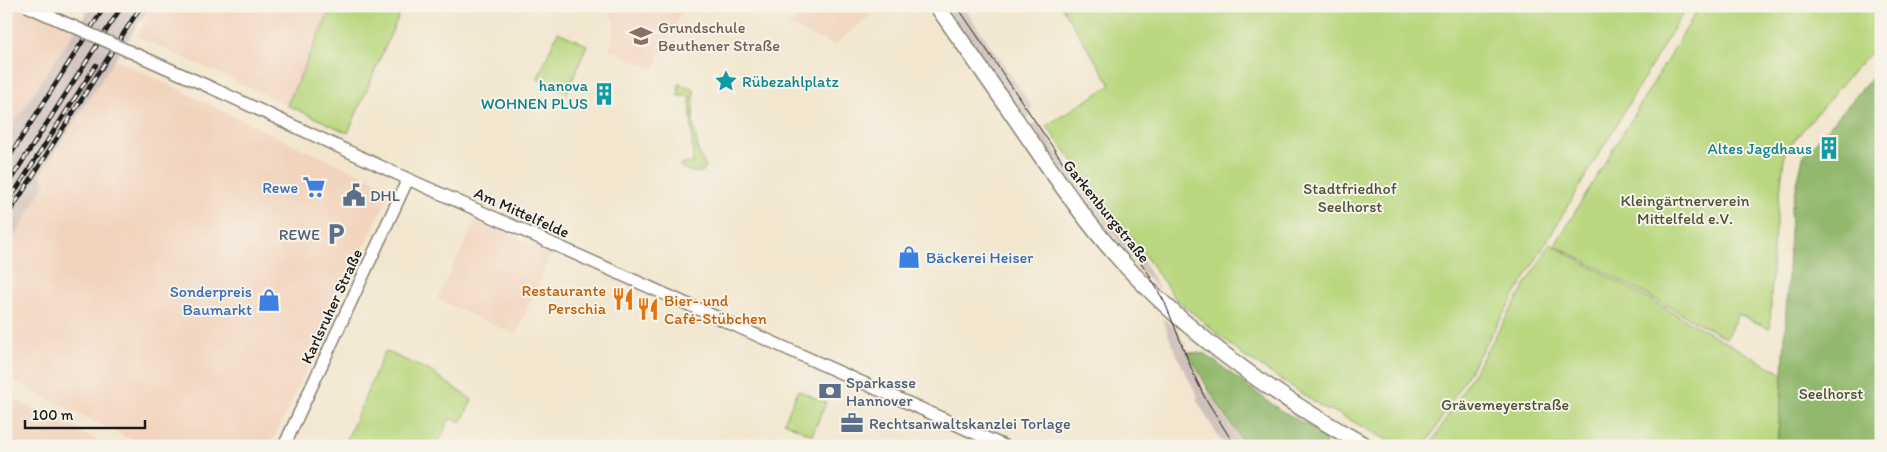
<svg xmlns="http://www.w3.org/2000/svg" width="1887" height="452" viewBox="0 0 1887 452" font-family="Itim,sans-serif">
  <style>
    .built { fill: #f2d4be }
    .industrial { fill: #cfc0ba }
    .green { fill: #b8d77e; stroke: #6a7a4d }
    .forest { fill: #92b86d; stroke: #576a44 }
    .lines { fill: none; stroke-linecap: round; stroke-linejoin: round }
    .minor-casing { stroke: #878175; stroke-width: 14 }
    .major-casing { stroke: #878175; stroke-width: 18 }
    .minor { stroke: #fff; stroke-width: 11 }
    .major { stroke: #fff; stroke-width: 15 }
    .tram { stroke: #1c1c1c; stroke-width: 1 }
    .rail-casing { stroke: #1c1c1c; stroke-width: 4.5 }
    .rail { stroke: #f7f3e8; stroke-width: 2.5; stroke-dasharray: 8; stroke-linecap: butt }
    .minor-bridge-casing { stroke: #878175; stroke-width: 14; stroke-linecap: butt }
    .minor-bridge { stroke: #fff; stroke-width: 11 }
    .labels { text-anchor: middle; stroke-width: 4; stroke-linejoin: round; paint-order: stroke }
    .education-label { font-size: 16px; fill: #785e54; stroke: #f7f3e8; text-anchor: start }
    .culture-label { font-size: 16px; fill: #0d838f; stroke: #f7f3e8; text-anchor: end }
    .shop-label { font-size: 16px; fill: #366cbe; stroke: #f7f3e8; text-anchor: end }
    .park-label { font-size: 16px; fill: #4b5439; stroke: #f7f3e8 }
    .service-label { font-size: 16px; fill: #4e5e75; stroke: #f7f3e8; text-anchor: start }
    .street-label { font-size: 16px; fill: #1c1c1c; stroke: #f7f3e8 }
    .food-label { font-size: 16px; fill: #c56008; stroke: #f7f3e8; text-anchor: end }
  </style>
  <rect width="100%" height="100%" fill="#f7f3e8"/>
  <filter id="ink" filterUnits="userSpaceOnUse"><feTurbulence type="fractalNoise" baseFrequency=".02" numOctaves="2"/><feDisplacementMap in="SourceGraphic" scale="10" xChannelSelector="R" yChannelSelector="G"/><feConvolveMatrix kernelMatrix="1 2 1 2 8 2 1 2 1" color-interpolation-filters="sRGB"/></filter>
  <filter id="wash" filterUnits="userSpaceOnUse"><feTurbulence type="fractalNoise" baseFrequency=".0096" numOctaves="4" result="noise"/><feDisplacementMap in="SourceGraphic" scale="20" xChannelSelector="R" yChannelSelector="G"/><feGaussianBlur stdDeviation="1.12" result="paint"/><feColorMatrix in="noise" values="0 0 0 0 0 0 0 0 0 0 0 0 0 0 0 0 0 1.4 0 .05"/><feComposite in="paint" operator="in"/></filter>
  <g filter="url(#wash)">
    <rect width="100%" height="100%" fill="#f2e6ce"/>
    <g class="built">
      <path d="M6 6H27L77 28 6 135Z"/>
      <path d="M151 6H332L287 105 137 36Z"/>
      <path d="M606 6H684L654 70 609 49 615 23Z"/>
      <path d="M790 6H820L823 11 830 6H863L869 16 835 45 786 25 789 23 791 24 798 17Z"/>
      <path d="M115 59 294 145 392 188 270 446H144L6 378V252L46 182 40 175Z"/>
      <path d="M477 218 551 253 516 335 437 299Z"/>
      <path d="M6 395 108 446H6Z"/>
    </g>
    <g class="industrial">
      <path d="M91 6H151L132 33 40 175 46 182 6 252V135Z"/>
      <path d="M945 6H963L1033 108 1030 110 1033 115 1027 119 1024 115 1021 117Z"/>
      <path d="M1037 122 1072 172 1139 254 1160 290 1141 272 1125 248 1076 192 1031 126Z"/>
      <path d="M1162 318 1179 332 1206 393 1208 392 1243 446H1224L1196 399 1198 397 1176 354Z"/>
    </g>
    <g class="green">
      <path d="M332 6H403L348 133 287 105Z"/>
      <path d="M1061 6H1687L1425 446H1399L1329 409 1328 411 1248 358 1247 359 1175 298 1133 239 1046 126 1111 85Z"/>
      <path d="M1700 6H1881V43L1855 69 1785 151 1773 247 1770 329 1738 314 1726 338 1555 245Z"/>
      <path d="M558 32 587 45 567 93 537 79Z"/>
      <path d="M679 84 693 88 694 90 693 122 698 151 706 168C698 177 690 171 681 167L680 164 693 163 690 96H678Z"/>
      <path d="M1550 244 1783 374 1777 446H1430Z"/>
      <path d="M385 351 430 371 472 400 461 422 450 418 437 446H344Z"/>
      <path d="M798 390 826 403 812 435 784 422Z"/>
    </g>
    <g class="forest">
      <path d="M1881 67V446H1777L1783 374 1791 211 1803 157Z"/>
      <path d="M1188 352 1205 354 1280 410 1329 437 1325 446H1245L1208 389Z"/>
    </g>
  </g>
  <g filter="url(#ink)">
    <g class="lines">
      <defs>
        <g id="minor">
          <path d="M212 88 408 179 1004 446"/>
          <path d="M284 446 408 179"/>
        </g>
        <path id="major" d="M937 6C967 49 997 91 1026 134 1057 179 1087 224 1124 264 1193 338 1278 398 1366 446"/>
      </defs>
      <use href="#minor" class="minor-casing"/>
      <use href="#major" class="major-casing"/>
      <use href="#minor" class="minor"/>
      <use href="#major" class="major"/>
      <path class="tram" d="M957 6 1079 186 1127 242 1148 273 1165 303 1194 375 1204 396 1235 446"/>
      <defs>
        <g id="rail">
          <path d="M6 162 105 6"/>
          <path d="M6 187 122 6"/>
          <path d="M12 196 96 65"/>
          <path d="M6 218 141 6"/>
        </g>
      </defs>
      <use href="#rail" class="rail-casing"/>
      <use href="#rail" class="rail"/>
      <defs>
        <path id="minor-bridge" d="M27 6 212 88"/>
      </defs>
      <use href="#minor-bridge" class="minor-bridge-casing"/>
      <use href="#minor-bridge" class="minor-bridge"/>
    </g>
  </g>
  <defs>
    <symbol id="school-bare" viewBox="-9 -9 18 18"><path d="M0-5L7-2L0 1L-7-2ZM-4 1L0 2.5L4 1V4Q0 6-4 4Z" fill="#8d6e63" stroke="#f7f3e8" stroke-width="2.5" paint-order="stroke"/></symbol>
    <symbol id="sight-bare" viewBox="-9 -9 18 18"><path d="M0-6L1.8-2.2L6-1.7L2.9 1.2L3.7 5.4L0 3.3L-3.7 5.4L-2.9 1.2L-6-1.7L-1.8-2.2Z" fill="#0f9aa8" stroke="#f7f3e8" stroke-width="2.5" paint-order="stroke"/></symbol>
    <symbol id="building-bare" viewBox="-9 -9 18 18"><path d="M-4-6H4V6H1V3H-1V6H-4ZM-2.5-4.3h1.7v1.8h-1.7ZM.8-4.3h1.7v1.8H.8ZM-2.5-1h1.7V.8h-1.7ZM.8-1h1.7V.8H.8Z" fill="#0f9aa8" stroke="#f7f3e8" stroke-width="2.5" paint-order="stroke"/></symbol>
    <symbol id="supermarket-bare" viewBox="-9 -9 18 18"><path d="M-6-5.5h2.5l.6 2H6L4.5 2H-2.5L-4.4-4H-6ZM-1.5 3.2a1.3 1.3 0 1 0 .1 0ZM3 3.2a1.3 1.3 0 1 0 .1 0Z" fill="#3f7fe0" stroke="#f7f3e8" stroke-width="2.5" paint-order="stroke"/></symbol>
    <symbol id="civic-bare" viewBox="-9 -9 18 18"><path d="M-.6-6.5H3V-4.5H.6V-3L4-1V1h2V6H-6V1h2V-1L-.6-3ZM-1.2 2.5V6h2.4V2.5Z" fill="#5c6f8a" stroke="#f7f3e8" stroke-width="2.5" paint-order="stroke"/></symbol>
    <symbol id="parking-bare" viewBox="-9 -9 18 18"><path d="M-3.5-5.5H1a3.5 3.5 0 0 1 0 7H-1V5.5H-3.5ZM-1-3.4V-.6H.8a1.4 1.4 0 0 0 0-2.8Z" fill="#5c6f8a" stroke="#f7f3e8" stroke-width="2.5" paint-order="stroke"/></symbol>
    <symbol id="shop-bare" viewBox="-9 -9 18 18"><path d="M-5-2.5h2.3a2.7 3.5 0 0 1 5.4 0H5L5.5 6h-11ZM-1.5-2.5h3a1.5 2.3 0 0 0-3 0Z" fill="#3f7fe0" stroke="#f7f3e8" stroke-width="2.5" paint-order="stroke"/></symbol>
    <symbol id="restaurant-bare" viewBox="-9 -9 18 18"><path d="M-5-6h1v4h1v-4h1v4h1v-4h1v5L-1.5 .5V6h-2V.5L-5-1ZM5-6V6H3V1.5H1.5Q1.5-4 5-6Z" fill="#e8710a" stroke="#f7f3e8" stroke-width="2.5" paint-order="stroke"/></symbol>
    <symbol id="bank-bare" viewBox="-9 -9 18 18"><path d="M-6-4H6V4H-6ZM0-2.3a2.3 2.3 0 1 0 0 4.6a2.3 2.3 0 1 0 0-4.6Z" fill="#5c6f8a" stroke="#f7f3e8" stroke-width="2.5" paint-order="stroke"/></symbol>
    <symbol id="office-bare" viewBox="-9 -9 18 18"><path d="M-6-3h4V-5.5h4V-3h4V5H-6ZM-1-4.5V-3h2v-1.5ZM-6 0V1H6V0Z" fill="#5c6f8a" stroke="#f7f3e8" stroke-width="2.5" paint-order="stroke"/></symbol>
  </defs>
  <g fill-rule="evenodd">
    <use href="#school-bare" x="625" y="20" width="32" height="32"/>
    <use href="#sight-bare" x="710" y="65" width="32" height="32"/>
    <use href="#building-bare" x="588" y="78" width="32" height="32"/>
    <use href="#building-bare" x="1813" y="132" width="32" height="32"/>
    <use href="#supermarket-bare" x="298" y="171" width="32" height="32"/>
    <use href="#civic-bare" x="338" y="179" width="32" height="32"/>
    <use href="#parking-bare" x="320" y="218" width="32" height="32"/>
    <use href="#shop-bare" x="893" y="241" width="32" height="32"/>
    <use href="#restaurant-bare" x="607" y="283" width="32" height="32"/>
    <use href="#shop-bare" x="253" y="284" width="32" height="32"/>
    <use href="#restaurant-bare" x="632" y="293" width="32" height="32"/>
    <use href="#bank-bare" x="814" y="375" width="32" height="32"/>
    <use href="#office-bare" x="836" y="407" width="32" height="32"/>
  </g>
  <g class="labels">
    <g class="education-label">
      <text x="658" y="33">Grundschule<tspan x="658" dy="18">Beuthener Straße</tspan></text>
    </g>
    <g class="culture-label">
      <text x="742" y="87" text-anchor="start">Rübezahlplatz</text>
      <text x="588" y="91">hanova<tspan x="588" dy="18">WOHNEN PLUS</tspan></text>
      <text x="1812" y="154">Altes Jagdhaus</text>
    </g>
    <g class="shop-label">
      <text x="298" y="193">Rewe</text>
      <text x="926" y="263" text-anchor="start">Bäckerei Heiser</text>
      <text x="252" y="297">Sonderpreis<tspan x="252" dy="18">Baumarkt</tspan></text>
    </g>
    <g class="park-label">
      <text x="1350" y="194">Stadtfriedhof<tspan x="1350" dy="18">Seelhorst</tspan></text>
      <text x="1685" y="206">Kleingärtnerverein<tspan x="1685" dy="18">Mittelfeld e.V.</tspan></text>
      <text x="1831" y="399">Seelhorst</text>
      <text x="1505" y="410">Grävemeyerstraße</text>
    </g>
    <g class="service-label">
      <text x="370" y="201">DHL</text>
      <text x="320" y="240" text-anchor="end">REWE</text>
      <text x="846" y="388">Sparkasse<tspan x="846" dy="18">Hannover</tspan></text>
      <text x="869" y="429">Rechtsanwaltskanzlei Torlage</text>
    </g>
    <g class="street-label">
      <text transform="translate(1107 211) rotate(51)" y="6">Garkenburgstraße</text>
      <text transform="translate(522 212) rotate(24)" y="6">Am Mittelfelde</text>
      <text transform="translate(331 306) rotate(-65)" y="6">Karlsruher Straße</text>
    </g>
    <g class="food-label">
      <text x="606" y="296">Restaurante<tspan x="606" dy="18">Perschia</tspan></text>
      <text x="664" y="306" text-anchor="start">Bier- und<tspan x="664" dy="18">Café-Stübchen</tspan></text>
    </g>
  </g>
  <rect width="1887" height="452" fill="none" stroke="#f7f3e8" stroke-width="25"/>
  <path d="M25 420v8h120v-8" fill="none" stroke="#1c1c1c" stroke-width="2.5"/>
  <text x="32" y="420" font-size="15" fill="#1c1c1c" stroke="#f7f3e8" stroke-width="4" paint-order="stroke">100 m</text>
</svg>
